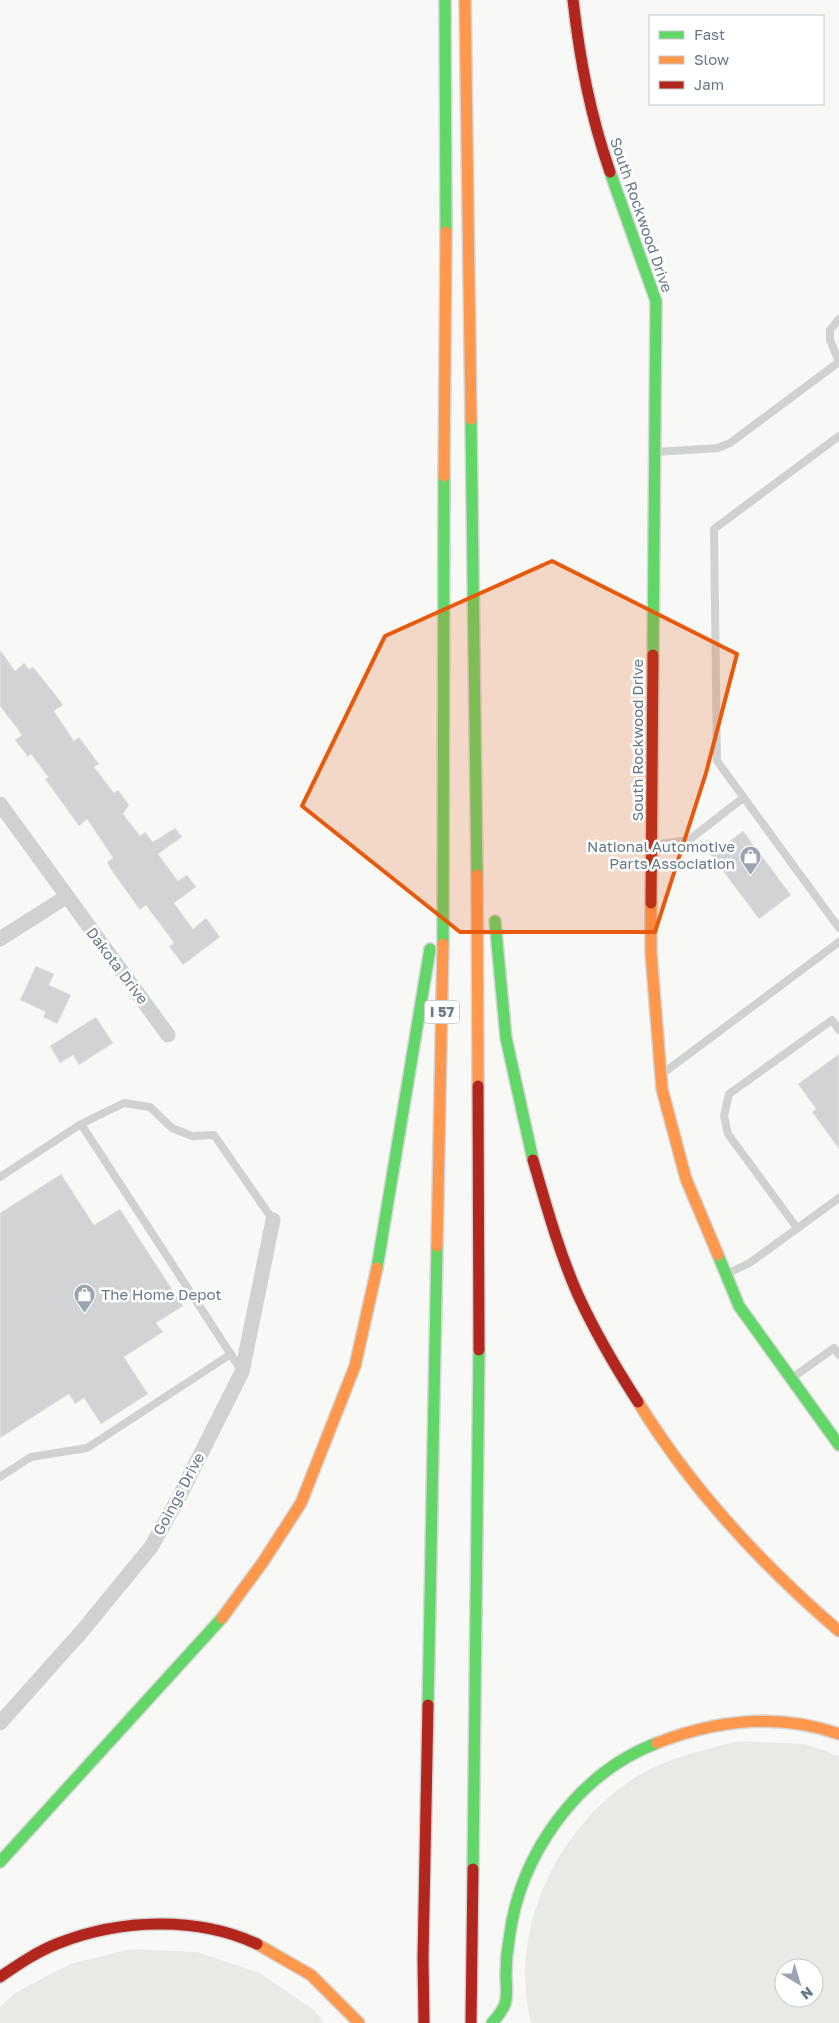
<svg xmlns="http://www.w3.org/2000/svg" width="839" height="2023" viewBox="0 0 839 2023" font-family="'Golos Text',sans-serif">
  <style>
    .green { fill: #e8ebe5; fill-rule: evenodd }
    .building { fill: #d2d3d4; stroke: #e8e8e7 }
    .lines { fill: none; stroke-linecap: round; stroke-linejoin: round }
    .fast-casing { stroke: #d5d6d7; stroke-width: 14 }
    .slow-casing { stroke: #d5d6d7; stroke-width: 14 }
    .jam-casing { stroke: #d5d6d7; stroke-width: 14 }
    .lane { stroke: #d0d2d2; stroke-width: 8 }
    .street { stroke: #d0d2d2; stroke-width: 15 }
    .fast { stroke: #63d668; stroke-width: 11 }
    .slow { stroke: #ff974d; stroke-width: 11 }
    .jam { stroke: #b3261e; stroke-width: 11 }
    .marked { fill: #e8590c; fill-opacity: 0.2; stroke: #e8590c; stroke-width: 4; stroke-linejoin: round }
    .labels { text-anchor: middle; stroke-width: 5; stroke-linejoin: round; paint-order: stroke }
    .shield { fill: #fff; stroke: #95a0ac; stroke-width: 1 }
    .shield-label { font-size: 14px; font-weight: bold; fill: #677888 }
    .street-label { font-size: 15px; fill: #677888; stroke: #fff }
    .poi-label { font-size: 15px; fill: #677888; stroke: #fff; text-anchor: end }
  </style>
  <rect width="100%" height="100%" fill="#f8f8f7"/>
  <g class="green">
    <path d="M739 1741 805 1744 839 1756V2023H531C509 1936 552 1838 623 1786 657 1760 699 1751 739 1741ZM784 1968H814V1998H784Z"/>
    <path d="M131 1949 197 1952 260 1973 315 2011 324 2023H0V2007L15 1993 70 1964Z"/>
  </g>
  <g class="building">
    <path d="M0 650 15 671 24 663 29 669 33 667 54 693 63 705 54 711 74 741 79 737 99 764 94 767 114 793 118 790 129 805 123 814 140 836 145 832 153 842 175 828 182 837 158 854 178 881 187 875 196 887 174 903 193 929 206 918 220 937 183 965 169 946 174 943 163 928 146 905 140 910 112 871 107 862 113 858 87 819 79 826 45 779 48 777 31 754 28 757 15 740 22 735 0 706Z"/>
    <path d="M743 831 791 895 759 919 711 855Z"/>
    <path d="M36 966 54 974 49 985 71 995 57 1024 43 1017 46 1012 20 1000Z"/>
    <path d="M96 1017 113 1043 79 1065 73 1055 60 1063 50 1046Z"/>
    <path d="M839 1054V1149L812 1112 816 1109 798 1084Z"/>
    <path d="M61 1174 94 1225 120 1209 183 1306 156 1323 163 1332 124 1357 148 1394 101 1424 84 1398 75 1404 69 1394 0 1438V1213Z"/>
  </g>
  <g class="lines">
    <defs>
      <g id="fast">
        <path d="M445 0 446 232"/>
        <path d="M610 172 656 301 653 655"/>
        <path d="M471 419 477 875"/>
        <path d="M495 921 506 1038 533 1160"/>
        <path d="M443 944 444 476"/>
        <path d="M718 1255 739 1306 839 1445"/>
        <path d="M377 1268 430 949"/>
        <path d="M428 1705 437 1246"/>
        <path d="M0 1862 222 1618"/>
        <path d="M473 1869 479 1350"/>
        <path d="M492 2023C497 2017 502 2012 505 2004 508 1995 506 1984 506 1974 506 1963 507 1951 509 1940 519 1856 576 1774 657 1743"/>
      </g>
      <g id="slow">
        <path d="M465 0 471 419"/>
        <path d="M444 476 446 232"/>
        <path d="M477 875 478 1086"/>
        <path d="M651 903V953L662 1089 686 1179 718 1255"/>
        <path d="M437 1246 443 944"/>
        <path d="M638 1402C692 1490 761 1564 839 1631"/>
        <path d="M222 1618 263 1562 301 1503 355 1366 377 1268"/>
        <path d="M657 1743C716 1720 779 1713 839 1734"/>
        <path d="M257 1944 311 1975 359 2023"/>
      </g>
      <g id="jam">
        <path d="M573 0C580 61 590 114 610 172"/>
        <path d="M651 903 653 655"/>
        <path d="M478 1086 479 1350"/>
        <path d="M533 1160C546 1205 559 1252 578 1295 595 1332 616 1368 638 1402"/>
        <path d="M0 1977C19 1964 38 1951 59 1943 121 1919 197 1916 257 1944"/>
        <path d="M424 2023 423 1958 428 1705"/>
        <path d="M471 2023 473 1869"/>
      </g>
    </defs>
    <use href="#fast" class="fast-casing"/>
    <use href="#slow" class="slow-casing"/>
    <use href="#jam" class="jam-casing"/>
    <g class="lane">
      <path d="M839 319 830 330V340L839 362"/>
      <path d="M839 436 714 529 717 761 839 928"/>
      <path d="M656 452 718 448 730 443 839 362"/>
      <path d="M653 845 689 840 743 798"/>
      <path d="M662 1074 839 942"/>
      <path d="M81 1124 124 1103 150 1107 172 1128 192 1136 214 1135 273 1220"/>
      <path d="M0 1177 81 1124 241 1370"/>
      <path d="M797 1228 728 1134 724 1116 729 1094 832 1020 839 1030"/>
      <path d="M727 1274 751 1262 839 1198"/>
      <path d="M792 1378 834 1348 839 1355"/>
      <path d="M0 1477 31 1457 87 1448 231 1354"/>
    </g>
    <g class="street">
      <path d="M0 804 168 1035"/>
      <path d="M0 939 66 897"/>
      <path d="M0 1723 83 1630 151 1547 178 1499 242 1372 273 1220"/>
    </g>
    <use href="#fast" class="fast"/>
    <use href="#slow" class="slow"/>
    <use href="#jam" class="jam"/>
  </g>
  <path class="marked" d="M552 561 737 654 706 773 655 932H460L302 806 385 636Z"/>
  <defs>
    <symbol id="shop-pin" viewBox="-11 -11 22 30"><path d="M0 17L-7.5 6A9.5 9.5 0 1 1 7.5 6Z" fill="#9aa5af" stroke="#fff"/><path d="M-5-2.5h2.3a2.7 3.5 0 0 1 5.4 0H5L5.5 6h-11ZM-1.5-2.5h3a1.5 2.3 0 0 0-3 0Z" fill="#fff"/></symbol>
  </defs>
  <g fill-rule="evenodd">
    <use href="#shop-pin" x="738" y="844" width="25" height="34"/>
    <use href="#shop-pin" x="72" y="1282" width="25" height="34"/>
  </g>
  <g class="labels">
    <rect class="shield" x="424.5" y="1000.5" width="35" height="23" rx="4"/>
    <g class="shield-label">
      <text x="442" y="1017">I 57</text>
    </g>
    <g class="street-label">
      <text transform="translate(641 215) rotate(71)" y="5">South Rockwood Drive</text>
      <text transform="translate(638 740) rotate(-90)" y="5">South Rockwood Drive</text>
      <text transform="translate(117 966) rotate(53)" y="5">Dakota Drive</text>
      <text transform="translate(179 1494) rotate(-62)" y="5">Goings Drive</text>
    </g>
    <g class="poi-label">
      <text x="735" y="852">National Automotive<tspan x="735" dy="17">Parts Association</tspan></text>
      <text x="101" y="1300" text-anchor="start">The Home Depot</text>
    </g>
  </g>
  <rect x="649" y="15" width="175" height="90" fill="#ffffff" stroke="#c2c9cf"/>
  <rect x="659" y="31" width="25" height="8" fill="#63d668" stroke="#c2c9cf"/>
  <text x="694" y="40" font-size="15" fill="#677888">Fast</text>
  <rect x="659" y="56" width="25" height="8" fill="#ff974d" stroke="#c2c9cf"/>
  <text x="694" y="65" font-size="15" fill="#677888">Slow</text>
  <rect x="659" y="81" width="25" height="8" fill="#b3261e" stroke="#c2c9cf"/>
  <text x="694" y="90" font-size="15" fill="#677888">Jam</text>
  <g transform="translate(799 1983) rotate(142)"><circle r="24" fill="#ffffff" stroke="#c2c9cf"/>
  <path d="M0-4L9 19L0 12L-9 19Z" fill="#9aa5af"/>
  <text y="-8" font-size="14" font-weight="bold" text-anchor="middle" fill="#677888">N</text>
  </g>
</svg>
